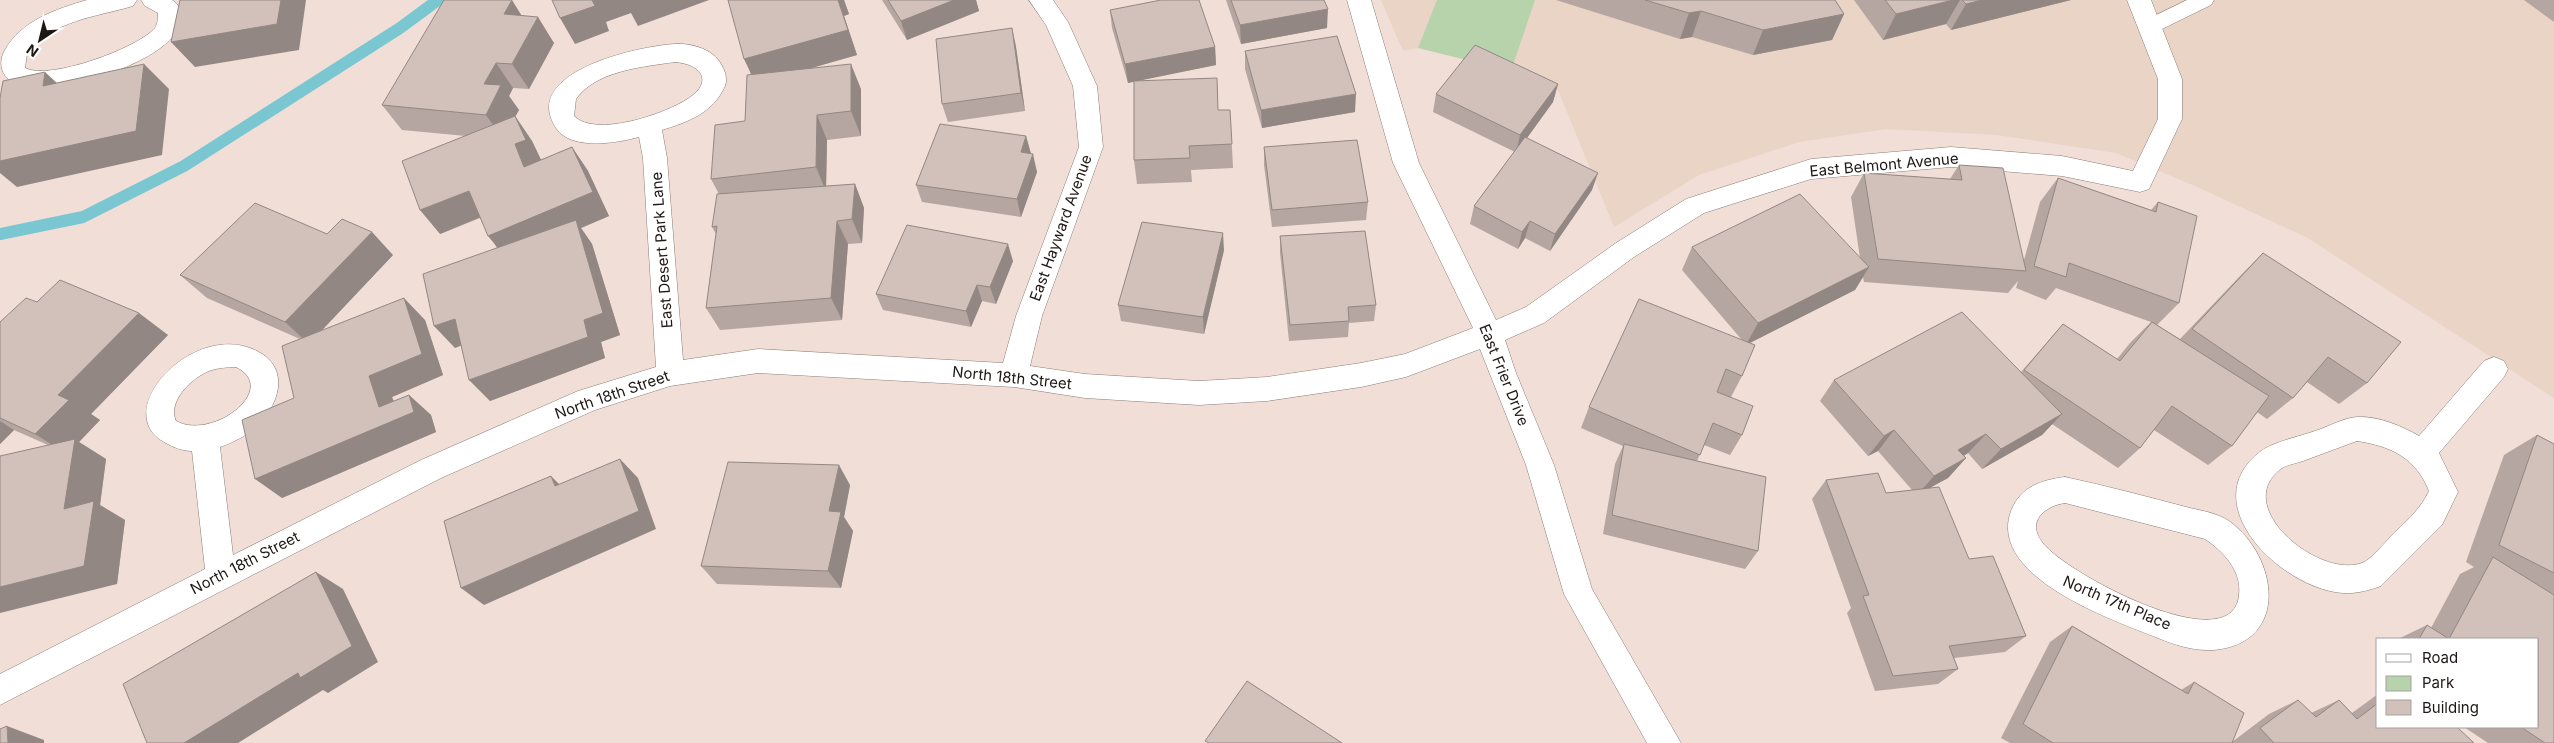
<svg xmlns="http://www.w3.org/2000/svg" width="2554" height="743" viewBox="0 0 2554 743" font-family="Inter,sans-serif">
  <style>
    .commercial { fill: #e9d4c6 }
    .green { fill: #b6d3ab }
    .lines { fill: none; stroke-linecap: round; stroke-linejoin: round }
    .stream { stroke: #7ac7d2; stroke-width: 12 }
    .service-casing { stroke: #8c7d76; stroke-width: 1 }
    .minor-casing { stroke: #8c7d76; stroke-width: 1 }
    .service { fill: #fff; fill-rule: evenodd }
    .minor { fill: #fff; fill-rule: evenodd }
    .wall { fill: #b5a6a1 }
    .shaded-wall { fill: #938783 }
    .building { fill: #d2c1bb; stroke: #938783 }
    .labels { text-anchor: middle; stroke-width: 4.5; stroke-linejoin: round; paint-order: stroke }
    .street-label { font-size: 15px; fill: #1d1715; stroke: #fff }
  </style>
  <rect width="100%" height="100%" fill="#f0ded7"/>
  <path class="commercial" d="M1381 0H2554V398L2306 237 2195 186 2116 153 1997 135 1886 129 1799 142 1699 175 1614 227 1558 90 1511 71 1418 48 1403 51Z"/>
  <path class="green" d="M1437 0H1535L1511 71 1418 48Z"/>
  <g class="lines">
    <path class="stream" d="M0 234 83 217 184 166 400 28 438 0"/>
    <defs>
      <path id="service" d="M2187 0H2214L2211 5 2156 32 2149 34 2142 32 2139 27 2142 22Z"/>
      <g id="minor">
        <path d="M87 0H137L133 6C96 17 52 20 27 54L25 68C49 81 138 48 155 28 158 23 158 18 158 13L145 6 141 0H172C179 4 182 12 181 19 178 59 68 91 34 89 21 88 9 84 3 72 0 64 1 57 5 50 21 21 56 9 87 0Z"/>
        <path d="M1029 0H1053L1068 22 1097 86 1103 147 1042 316 1030 366 1085 374 1199 381 1267 377 1361 363 1405 354 1473 328 1393 163 1347 0H1371L1419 163 1496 320 1526 307 1616 243 1686 199 1811 159 1951 147 2062 156 2133 171 2158 119V79L2127 0H2151L2182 79V119L2149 189 2140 192 2062 176 1951 167 1811 179 1704 213 1634 257 1544 323 1505 340 1516 373 1554 465 1592 589 1681 743H1647L1564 594 1526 465 1480 349 1406 377 1361 387 1267 401 1199 405 1085 398 1014 387 758 373 670 386 595 410 441 478 0 705V674L205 569 192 451C183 451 172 447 164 442 109 411 194 319 257 351 291 368 279 405 257 426 246 436 234 442 220 447L233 555 421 460 578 391 656 367 643 158 639 137C617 143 571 151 556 128 519 72 639 46 675 44 693 43 716 50 723 68 726 73 727 81 725 86 713 113 688 122 662 130L667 158 683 360 758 349 1003 363 1016 316 1079 147 1073 86 1046 25ZM675 62C701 64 714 81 689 98 666 114 595 138 574 116L576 99C597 70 643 67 675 62ZM236 367C281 389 212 441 176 421 167 401 192 378 209 371 217 368 227 367 236 367Z"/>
        <path d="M2494 357 2504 361 2508 369 2504 377 2439 453 2458 492 2442 525 2381 586C2370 590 2356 594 2343 593 2282 589 2192 503 2261 451 2273 442 2301 436 2315 431 2328 427 2345 417 2358 417 2378 416 2402 426 2419 436L2484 361ZM2357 441C2391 446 2416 458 2429 491 2421 508 2409 519 2395 532 2388 539 2371 560 2362 563 2319 579 2229 506 2282 468 2287 465 2297 463 2303 461 2321 454 2339 448 2357 441Z"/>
        <path d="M2065 477C2107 486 2148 497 2190 508 2203 511 2217 513 2229 521 2279 557 2290 644 2213 650 2194 651 2175 645 2158 638 2113 620 1987 577 2011 511 2020 487 2041 480 2065 477ZM2065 503 2205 539C2224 552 2242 571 2239 595 2233 663 2063 572 2042 542 2026 521 2045 506 2065 503Z"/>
      </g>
    </defs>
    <use href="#service" class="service-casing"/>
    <use href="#minor" class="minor-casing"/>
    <use href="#service" class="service"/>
    <use href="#minor" class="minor"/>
  </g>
  <g class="wall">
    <path d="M728 0H844L849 14 844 16 857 55 811 68 861 89V136L827 140 826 186 855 184 864 208 862 243 848 244 842 320 720 330 706 308 716 234 712 227 719 194 711 179 745 121 751 75Z"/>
    <path d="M882 0H976L979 11 907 40Z"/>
    <path d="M1226 0H1324L1327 28 1241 44Z"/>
    <path d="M1556 0H1835L1844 14 1832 40 1753 55 1692 37 1680 39Z"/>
    <path d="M1854 0H2071L1951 30 1946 24 1883 40Z"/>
    <path d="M2524 0H2554V22Z"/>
    <path d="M1110 10 1215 47 1216 65 1135 81 1218 110H1230L1233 168 1191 170 1192 182 1137 184 1134 160V81L1128 83 1112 28Z"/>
    <path d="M522 16 554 43 529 89 513 88 509 96 519 110 515 116 532 141 541 160 572 147 588 171 609 216 581 228 592 244 620 335 601 342 605 358 490 401 461 345 455 348 497 248 480 218 440 234 466 136 402 130 382 105Z"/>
    <path d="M1012 28 1016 47 1025 111 948 122 942 104Z"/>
    <path d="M1245 51 1355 112 1262 128 1245 69Z"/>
    <path d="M1558 84 1553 102 1527 138 1592 190 1550 251 1525 238 1518 249 1470 224 1474 206 1515 152 1433 112 1436 94Z"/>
    <path d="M1026 136 1031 154 1037 172 1021 217 922 202 916 185Z"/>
    <path d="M1264 147 1368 202 1366 220 1272 227 1264 165Z"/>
    <path d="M1959 165 2024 260 2040 202 2058 178 2151 210 2158 202 2179 303 2157 325 2180 339 2240 276 2263 253 2367 383 2339 404 2307 382 2293 398 2267 419 2257 412 2232 446 2208 465 2154 430 2140 448 2118 468 2052 424 2042 435 1982 469 1968 453 1964 456 1966 458 1948 478 1931 487 1969 559 2026 636 2005 652 1954 658 1958 669 1938 684 1875 691 1847 613 1851 608 1812 499 1826 480 1886 493 1912 490 1878 451 1868 456 1820 401 1834 380 2021 372 2063 324 2117 359 2130 343 2151 322 2056 288 2046 300 2016 288 2018 281 2008 293 1864 282 1863 277 1855 290 1749 343 1742 376 1731 397 1742 435 1730 455 1704 445 1697 461 1758 551 1745 569 1603 534 1615 464 1623 446 1581 428 1589 407 1742 340 1682 270 1692 247 1860 258 1851 197 1864 173 1950 179Z"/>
    <path d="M1280 236 1376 305 1374 321 1349 323 1348 337 1289 341 1280 253Z"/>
    <path d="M1224 250 1204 334 1121 321 1118 305Z"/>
    <path d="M393 255 321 331 425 320 443 375 392 397 394 401 409 395 431 415 436 432 282 498 294 398 300 339 207 298 180 275Z"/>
    <path d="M1013 261 996 304 982 301 971 327 883 310 876 294Z"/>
    <path d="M37 302 168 335 91 414 100 420 79 442 106 459 100 505 125 520 117 584 48 445 14 430 0 444V322Z"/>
    <path d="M2537 435 2554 444V743H2488L2464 727H2538V639H2398L2427 625 2431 628 2460 574 2474 567 2466 562 2504 455Z"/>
    <path d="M850 485 844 517 853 531 841 588 717 584 701 566Z"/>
    <path d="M2072 626 2181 690 2194 682 2232 742 2269 714 2298 700 2311 713 2339 700 2352 713 2378 694V727L2474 743H2010L2001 738 2050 642Z"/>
  </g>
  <g class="shaded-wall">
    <path d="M281 0H306L299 50 195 67 171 42Z"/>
    <path d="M512 0 528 26 504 14Z"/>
    <path d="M592 0H709L638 26 631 13 606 22 609 31 575 44 560 18Z"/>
    <path d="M838 0H844L849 14 844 16 857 55 756 84 744 59Z"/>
    <path d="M954 0H976L979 11 907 40 901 21Z"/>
    <path d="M1953 0H1960L1946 24 1883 40 1896 14Z"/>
    <path d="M1982 0H2071L1951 30 1966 4Z"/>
    <path d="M1328 9 1327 28 1241 44 1240 25Z"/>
    <path d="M1701 11 1692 37 1680 39 1689 13Z"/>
    <path d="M1844 14 1832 40 1753 55 1763 30Z"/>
    <path d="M538 17 554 43 529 89 512 64Z"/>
    <path d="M1012 28 1016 47 1025 111 1021 93Z"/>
    <path d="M1215 47 1216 65 1128 83 1125 64Z"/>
    <path d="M496 63 513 88 509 96 519 110 503 139 486 115 484 84Z"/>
    <path d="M144 64 169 89 162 155 17 187 0 173V161Z"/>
    <path d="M851 64 861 89V136L851 111Z"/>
    <path d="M45 72 72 97 43 86Z"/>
    <path d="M1558 84 1553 102 1516 153 1520 135Z"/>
    <path d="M1356 94 1355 112 1262 128 1261 110Z"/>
    <path d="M817 115 827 140 826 191 816 167Z"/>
    <path d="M515 116 532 141 543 164 524 167 515 144Z"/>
    <path d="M1026 136 1031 154 1021 152Z"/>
    <path d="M572 147 588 171 609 216 581 228 592 244 620 335 601 342 605 358 490 401 469 380 507 259 488 236Z"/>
    <path d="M1033 154 1037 172 1021 217 1017 199Z"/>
    <path d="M1598 173 1592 190 1550 251 1555 234Z"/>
    <path d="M855 184 864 208 862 243 852 219Z"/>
    <path d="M469 191 488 214 440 234 420 210Z"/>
    <path d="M837 221 848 244 842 320 831 298Z"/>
    <path d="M1530 221 1525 238 1518 249 1522 232Z"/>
    <path d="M372 232 393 255 309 344 285 322Z"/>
    <path d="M1223 233 1224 250 1204 334 1203 317Z"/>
    <path d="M1008 244 1013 261 996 304 990 287Z"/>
    <path d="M1869 267 1855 290 1746 345 1758 323Z"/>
    <path d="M977 285 982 301 971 327 966 311Z"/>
    <path d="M404 298 425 320 443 375 392 397 399 418 409 395 431 415 436 432 282 498 255 479 379 407 369 376Z"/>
    <path d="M139 313 168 335 91 414 100 420 79 442 106 459 100 505 125 520 117 584 0 613V587L67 454 35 434 58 395Z"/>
    <path d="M455 319 475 340 455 348 434 326Z"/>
    <path d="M2062 414 2042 435 1982 469 2001 449Z"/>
    <path d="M0 421 14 430 0 444Z"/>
    <path d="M1894 430 1878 451 1868 456 1884 436Z"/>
    <path d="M1986 434 1968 453 1940 470 1958 450Z"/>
    <path d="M1966 458 1948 478 1917 495 1934 476Z"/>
    <path d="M620 459 638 478 656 529 484 605 461 588Z"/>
    <path d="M839 465 850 485 844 517 853 531 841 588 828 571 829 511Z"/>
    <path d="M551 476 570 495 555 486Z"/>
    <path d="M316 572 343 589 378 662 328 693 323 690 238 743H184Z"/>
    <path d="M7 726 44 740V743H8Z"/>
  </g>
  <g class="building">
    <path d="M180 0H281L277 24 171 42Z"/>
    <path d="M444 0H512L504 14 538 17 512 64 496 63 484 84 501 85 486 115 382 105Z"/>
    <path d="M552 0H592L595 6 560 18Z"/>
    <path d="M728 0H838L848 30 744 59Z"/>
    <path d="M888 0H954L901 21Z"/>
    <path d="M1161 0H1199L1215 47 1125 64 1110 10Z"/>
    <path d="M1231 0H1324L1328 9 1240 25Z"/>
    <path d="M1645 0H1835L1844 14 1763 30 1701 11 1689 13Z"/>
    <path d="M1885 0H1953L1896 14Z"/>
    <path d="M1962 0H1982L1966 4Z"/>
    <path d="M1012 28 1021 93 942 104 936 39Z"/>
    <path d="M1337 36 1356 94 1261 110 1245 51Z"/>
    <path d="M1475 45 1558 84 1520 135 1436 94Z"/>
    <path d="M144 64 136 131 0 161V98L3 81 45 72 43 86Z"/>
    <path d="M851 64V111L817 115 816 167 711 179 715 125 745 121 747 75Z"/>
    <path d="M1217 78 1218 110H1230L1232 144 1189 146 1190 158 1134 160V81Z"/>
    <path d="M515 116 526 140 515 144 524 167 572 147 593 192 488 236 469 191 420 210 402 161Z"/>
    <path d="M940 124 1026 136 1021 152 1033 154 1017 199 916 185Z"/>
    <path d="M1525 137 1598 173 1555 234 1530 221 1522 232 1474 206Z"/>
    <path d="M1357 140 1368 202 1272 210 1264 147Z"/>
    <path d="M1959 165 2003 168 2026 271 1878 259 1864 173 1962 180Z"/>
    <path d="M2058 178 2156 212 2158 202 2197 216 2179 303 2069 263 2066 277 2034 266Z"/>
    <path d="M855 184 852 219 837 221 831 298 706 308 717 226 712 227 717 194Z"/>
    <path d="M1800 194 1869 267 1758 323 1692 247Z"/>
    <path d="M255 203 327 234 342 219 372 232 285 322 180 275Z"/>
    <path d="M576 220 603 313 584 320 588 337 469 380 455 319 434 326 423 274Z"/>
    <path d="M1142 222 1223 233 1203 317 1118 305Z"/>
    <path d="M907 225 1008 244 990 287 977 285 966 311 876 294Z"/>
    <path d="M1365 231 1376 305 1348 307 1349 321 1290 325 1280 236Z"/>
    <path d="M2263 253 2401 342 2367 383 2328 357 2293 398 2192 329Z"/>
    <path d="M60 280 139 313 58 395 69 400 35 434 0 418V322L26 298 37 302Z"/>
    <path d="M404 298 422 354 369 376 379 407 409 395 414 412 255 479 242 420 294 398 282 346Z"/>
    <path d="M1639 299 1755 345 1742 376 1726 369 1717 392 1753 406 1742 435 1713 423 1700 455 1589 407Z"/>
    <path d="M1962 312 2062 414 2001 449 1986 434 1958 450 1966 458 1934 476 1894 430 1884 436 1834 380Z"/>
    <path d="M2152 322 2269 396 2232 446 2172 406 2140 448 2024 370 2063 324 2120 361Z"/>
    <path d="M2537 435 2554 444V573L2499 545Z"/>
    <path d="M75 439 64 509 94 501 84 566 0 587V456Z"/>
    <path d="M1624 444 1766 477 1758 551 1612 515Z"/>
    <path d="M620 459 639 511 461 588 444 521 551 476 555 486Z"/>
    <path d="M728 462 839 465 829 511 841 512 828 571 701 566Z"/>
    <path d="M1878 473 1886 493 1939 487 1969 559 1993 556 2026 636 1949 646 1958 669 1893 676 1863 596 1869 595 1826 480Z"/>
    <path d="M2493 557 2554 595V743H2545L2521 727H2538V639H2419L2427 625 2449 639Z"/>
    <path d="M316 572 352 646 300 678 298 673 184 743H147L123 684Z"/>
    <path d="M2072 626 2188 694 2194 682 2244 713 2232 743H2053L2023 724Z"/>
    <path d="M1247 681 1342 743H1209L1205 741Z"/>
    <path d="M2298 700 2316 717 2339 700 2357 719 2378 703V727H2457L2474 743H2274L2260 728Z"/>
    <path d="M7 726 8 743H0V729Z"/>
  </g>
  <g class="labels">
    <g class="street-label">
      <text transform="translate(1884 165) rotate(-5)" y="5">East Belmont Avenue</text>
      <text transform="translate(1061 228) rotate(-70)" y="5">East Hayward Avenue</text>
      <text transform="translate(662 250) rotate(-94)" y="5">East Desert Park Lane</text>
      <text transform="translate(1504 375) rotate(68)" y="5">East Frier Drive</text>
      <text transform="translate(1012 378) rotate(6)" y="5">North 18th Street</text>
      <text transform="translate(612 395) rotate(-19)" y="5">North 18th Street</text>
      <text transform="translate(245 563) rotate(-27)" y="5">North 18th Street</text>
      <text transform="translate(2117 603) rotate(23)" y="5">North 17th Place</text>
    </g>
  </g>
  <rect x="2376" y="638" width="162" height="90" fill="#ffffff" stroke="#a5a2a1"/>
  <rect x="2386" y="654" width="25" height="8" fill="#ffffff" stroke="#a5a2a1"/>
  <text x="2422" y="663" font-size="15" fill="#1d1715">Road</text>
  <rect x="2386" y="676" width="25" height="15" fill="#b6d3ab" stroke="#a5a2a1"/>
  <text x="2422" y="688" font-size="15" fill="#1d1715">Park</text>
  <rect x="2386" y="700" width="25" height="15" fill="#d2c1bb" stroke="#a5a2a1"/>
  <text x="2422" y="713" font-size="15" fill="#1d1715">Building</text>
  <g transform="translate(40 40) rotate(215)" stroke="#ffffff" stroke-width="4" paint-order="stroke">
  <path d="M0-4L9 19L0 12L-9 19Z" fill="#1d1715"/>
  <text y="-8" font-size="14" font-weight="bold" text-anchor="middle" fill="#1d1715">N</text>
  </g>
</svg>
